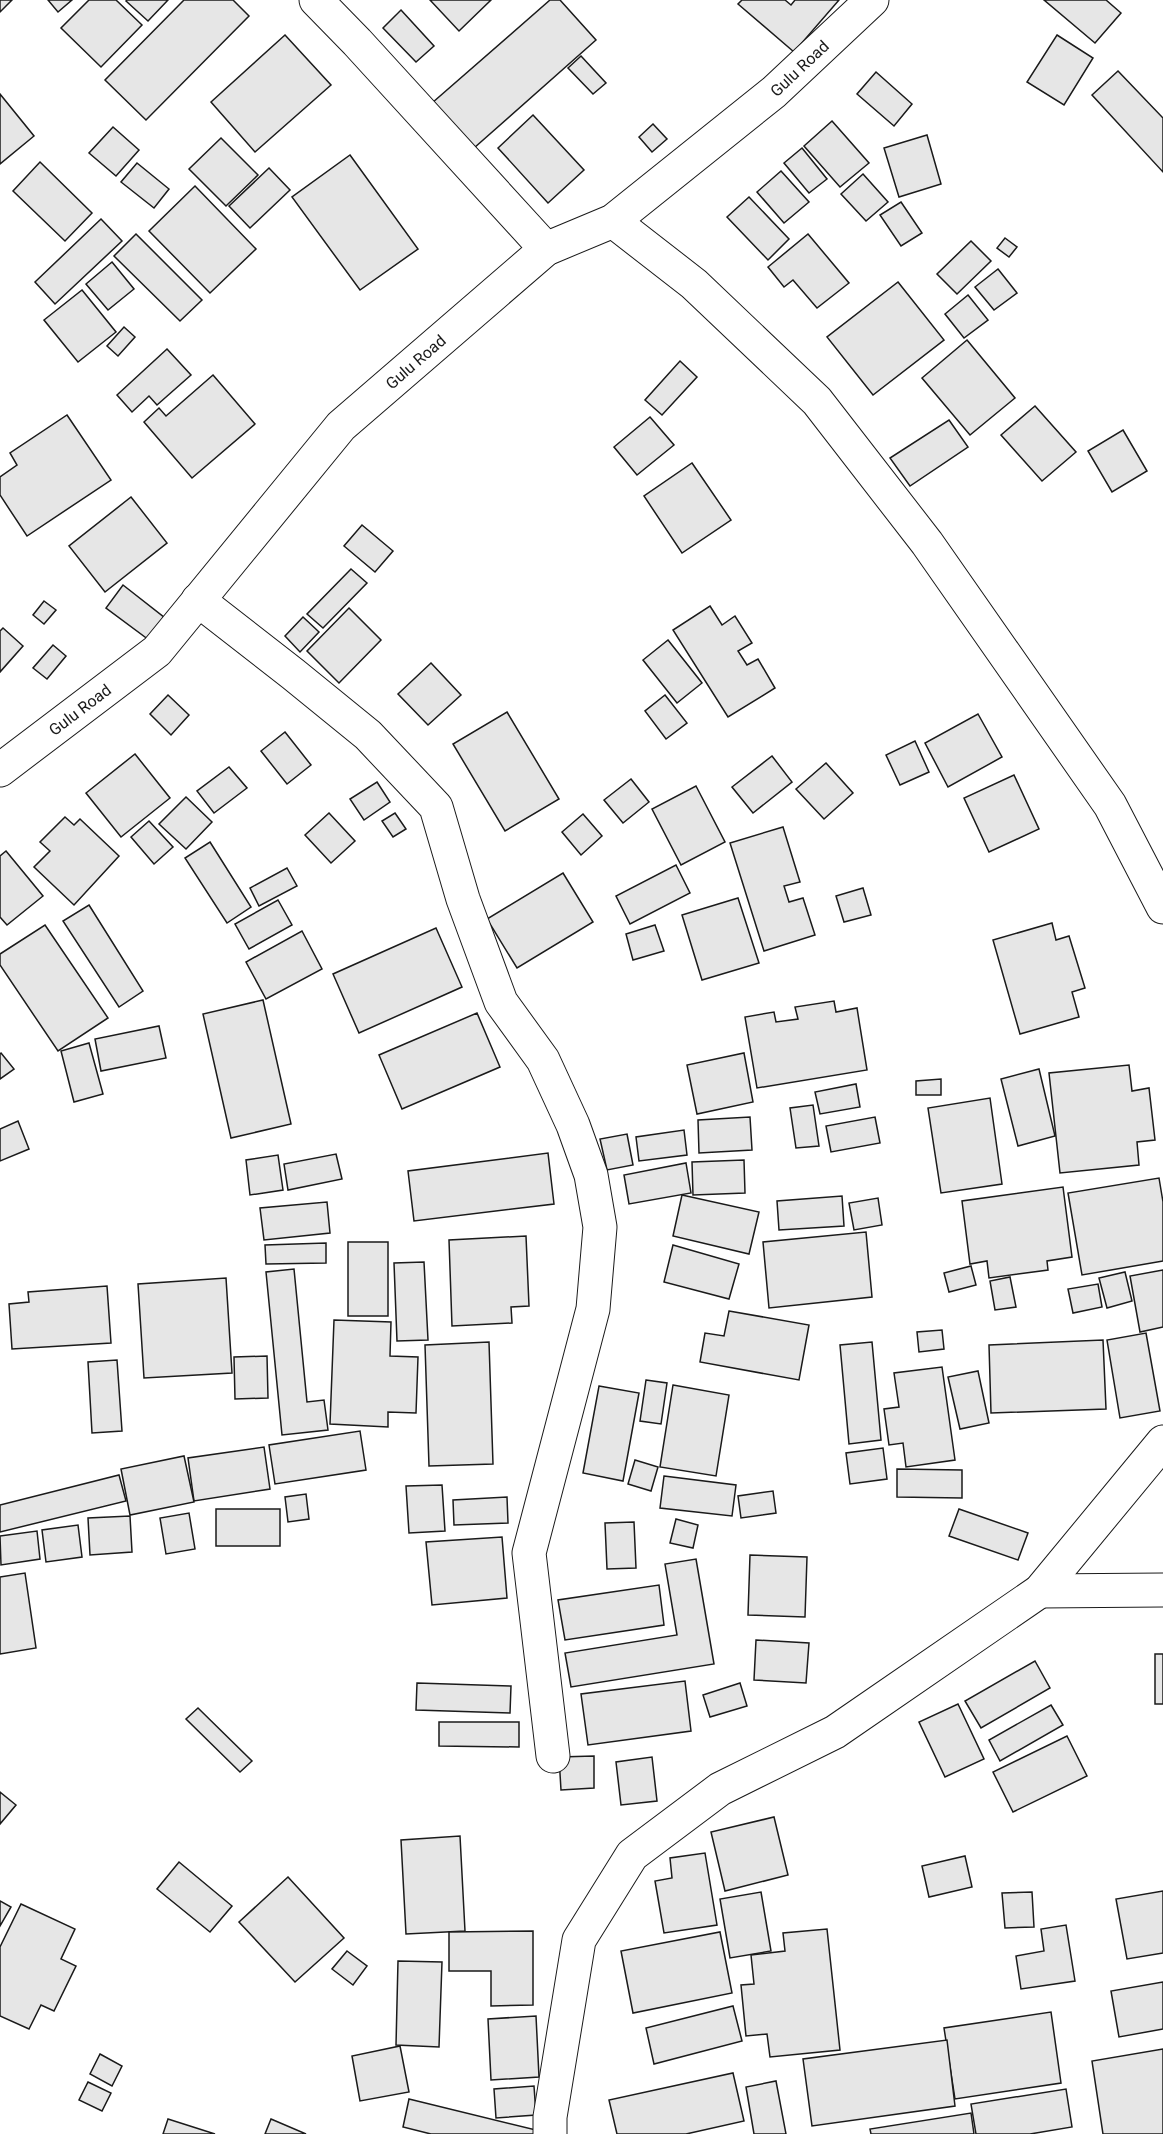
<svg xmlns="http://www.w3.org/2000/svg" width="1163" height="2134" viewBox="0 0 1163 2134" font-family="Roboto,sans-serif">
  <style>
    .building { fill: #e6e6e6; stroke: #1a1a1a; stroke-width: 1.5 }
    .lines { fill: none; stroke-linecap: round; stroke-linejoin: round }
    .minor-casing { stroke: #1a1a1a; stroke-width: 35 }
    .minor { stroke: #fff; stroke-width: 33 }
    .labels { text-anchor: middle; stroke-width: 4.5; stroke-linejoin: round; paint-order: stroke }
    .street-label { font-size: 16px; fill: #1a1a1a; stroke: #fff }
  </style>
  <rect width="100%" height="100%" fill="#fff"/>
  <g class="building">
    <path d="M0 0H12L0 12Z"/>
    <path d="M48 0H72L58 12Z"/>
    <path d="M89 0H116L142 25 101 67 61 28Z"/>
    <path d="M127 0H168L148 21 126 1Z"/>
    <path d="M184 0H233L249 16 146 120 105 80Z"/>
    <path d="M430 0H491L459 31Z"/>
    <path d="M550 0H560L596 40 474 148 432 103Z"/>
    <path d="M742 0H785L791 5 795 0H839L794 52 738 4Z"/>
    <path d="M1044 0H1106L1121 13 1095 43Z"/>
    <path d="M401 10 434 46 416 62 383 28Z"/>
    <path d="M285 35 331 85 255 152 211 102Z"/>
    <path d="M1057 35 1093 58 1064 105 1027 82Z"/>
    <path d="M581 56 606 83 593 94 568 68Z"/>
    <path d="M1118 71 1163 118V172L1092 95Z"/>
    <path d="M876 72 912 104 894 126 857 94Z"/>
    <path d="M0 94 34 136 0 164Z"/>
    <path d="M533 115 584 170 548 203 498 148Z"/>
    <path d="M832 121 869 163 840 187 804 146Z"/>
    <path d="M653 124 667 139 652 152 639 137Z"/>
    <path d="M113 127 139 150 116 176 89 153Z"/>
    <path d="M927 135 941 184 899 197 884 148Z"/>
    <path d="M221 138 258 175 226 206 189 169Z"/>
    <path d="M802 148 827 179 809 193 784 163Z"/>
    <path d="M350 155 418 249 360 290 292 197Z"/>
    <path d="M40 162 92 213 65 241 13 191Z"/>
    <path d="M137 163 169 189 154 208 121 182Z"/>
    <path d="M269 168 290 190 250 228 229 206Z"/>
    <path d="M781 171 809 202 784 223 757 192Z"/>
    <path d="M863 174 888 202 866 221 841 194Z"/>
    <path d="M195 186 256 249 210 293 149 231Z"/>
    <path d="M749 197 789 239 768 260 727 217Z"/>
    <path d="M901 202 922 233 901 246 880 215Z"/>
    <path d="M101 219 122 241 55 304 35 282Z"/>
    <path d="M136 234 202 300 180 321 114 256Z"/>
    <path d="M808 234 849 283 817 308 793 280 784 287 768 267Z"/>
    <path d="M1005 238 1017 247 1009 257 997 248Z"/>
    <path d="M971 241 991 261 957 294 937 274Z"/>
    <path d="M112 262 134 289 108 310 86 284Z"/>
    <path d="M998 269 1017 293 994 310 975 287Z"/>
    <path d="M898 282 944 340 873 395 827 337Z"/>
    <path d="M82 290 116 332 78 362 44 320Z"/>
    <path d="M968 295 988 320 964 338 945 314Z"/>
    <path d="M124 327 135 337 118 356 107 346Z"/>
    <path d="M967 340 1015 398 970 435 922 378Z"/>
    <path d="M167 349 191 375 157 405 149 396 132 412 117 395Z"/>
    <path d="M680 361 697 377 662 415 645 400Z"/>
    <path d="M213 375 255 424 192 478 144 422 159 408 166 416Z"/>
    <path d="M1035 406 1076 452 1042 481 1001 435Z"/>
    <path d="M67 415 111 480 27 536 0 495V477L17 465 10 453Z"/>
    <path d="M650 417 674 445 637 475 614 447Z"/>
    <path d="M949 420 968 447 910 486 890 458Z"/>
    <path d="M1123 430 1147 471 1112 492 1088 451Z"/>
    <path d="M692 463 731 520 682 553 644 496Z"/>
    <path d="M131 497 167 543 105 592 69 546Z"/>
    <path d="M362 525 393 551 375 572 344 546Z"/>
    <path d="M351 569 367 583 323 628 307 614Z"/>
    <path d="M123 585 165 618 149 640 106 608Z"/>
    <path d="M44 601 56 610 44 624 33 615Z"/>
    <path d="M710 606 722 625 735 616 752 643 738 651 747 665 758 659 775 688 728 717 673 630Z"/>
    <path d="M349 608 381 640 339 683 307 651Z"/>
    <path d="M303 617 319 632 300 652 285 636Z"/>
    <path d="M3 628 23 646 0 672V631Z"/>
    <path d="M668 640 702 683 677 703 643 660Z"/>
    <path d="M53 645 66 656 47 679 33 668Z"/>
    <path d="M431 663 461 695 428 725 398 694Z"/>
    <path d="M168 695 189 715 171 735 150 714Z"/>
    <path d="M665 695 687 723 666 739 645 711Z"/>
    <path d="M507 712 559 799 505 831 453 744Z"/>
    <path d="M978 714 1002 757 948 787 925 743Z"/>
    <path d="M285 732 311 765 287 784 261 751Z"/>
    <path d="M915 741 929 772 900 785 886 755Z"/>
    <path d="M135 754 170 798 121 837 86 793Z"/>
    <path d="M772 756 792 782 753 813 732 787Z"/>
    <path d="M826 763 853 793 824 819 796 789Z"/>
    <path d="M229 767 247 788 214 813 197 791Z"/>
    <path d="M1014 775 1039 829 989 852 964 798Z"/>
    <path d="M631 779 649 802 623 823 604 800Z"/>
    <path d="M377 782 390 802 364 820 350 799Z"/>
    <path d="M696 786 725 842 681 865 652 809Z"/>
    <path d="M186 797 212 822 186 849 159 824Z"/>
    <path d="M329 813 355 841 331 863 305 835Z"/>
    <path d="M395 813 406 829 393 837 382 821Z"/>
    <path d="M583 814 602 836 581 855 562 832Z"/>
    <path d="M65 817 74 825 80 819 119 856 74 905 34 867 50 851 40 842Z"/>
    <path d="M149 821 173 847 154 864 131 837Z"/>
    <path d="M783 827 800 882 784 886 789 902 803 898 815 935 764 951 730 843Z"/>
    <path d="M210 842 251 907 227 923 185 858Z"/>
    <path d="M6 851 43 896 7 925 0 917V856Z"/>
    <path d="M676 865 690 893 630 924 616 896Z"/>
    <path d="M287 868 297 886 259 906 250 888Z"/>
    <path d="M563 873 593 922 517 968 487 919Z"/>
    <path d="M863 888 871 915 844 922 836 896Z"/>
    <path d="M738 898 759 963 702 980 682 915Z"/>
    <path d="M278 900 292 925 249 949 235 924Z"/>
    <path d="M89 905 143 991 119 1007 63 921Z"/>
    <path d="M1052 923 1056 940 1069 936 1085 988 1072 992 1079 1017 1020 1034 993 940Z"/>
    <path d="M45 925 108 1018 58 1051 0 965V954Z"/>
    <path d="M655 925 664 951 633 960 626 934Z"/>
    <path d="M436 928 462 987 359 1033 333 974Z"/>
    <path d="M302 931 322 969 266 999 246 962Z"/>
    <path d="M263 1000 291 1124 231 1138 203 1014Z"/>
    <path d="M834 1001 836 1012 857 1008 867 1070 757 1088 745 1017 774 1012 776 1022 798 1019 795 1007Z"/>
    <path d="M477 1013 500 1067 402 1109 379 1055Z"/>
    <path d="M159 1026 166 1058 101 1071 95 1039Z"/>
    <path d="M89 1043 103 1094 74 1102 61 1051Z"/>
    <path d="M1 1053 14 1069 0 1079V1054Z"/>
    <path d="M744 1053 753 1102 697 1114 687 1065Z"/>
    <path d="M1129 1065 1132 1091 1149 1088 1155 1140 1137 1142 1139 1165 1060 1173 1049 1073Z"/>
    <path d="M1039 1069 1055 1136 1018 1146 1001 1079Z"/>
    <path d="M941 1079V1095H916V1081Z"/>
    <path d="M856 1084 860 1107 820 1114 815 1092Z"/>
    <path d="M990 1098 1002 1184 941 1193 928 1108Z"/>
    <path d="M813 1105 819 1146 796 1148 790 1108Z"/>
    <path d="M750 1117 752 1150 699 1153 698 1120Z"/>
    <path d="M875 1117 880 1143 831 1152 826 1126Z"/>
    <path d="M18 1121 29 1149 0 1161V1129Z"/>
    <path d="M684 1130 687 1155 639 1161 636 1137Z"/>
    <path d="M627 1134 633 1165 607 1170 600 1139Z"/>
    <path d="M548 1153 554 1204 414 1221 408 1171Z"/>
    <path d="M336 1154 342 1179 288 1190 284 1164Z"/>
    <path d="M278 1155 283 1190 250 1195 246 1160Z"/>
    <path d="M744 1160 745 1193 693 1195 692 1162Z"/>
    <path d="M686 1163 691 1193 629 1204 624 1175Z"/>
    <path d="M1159 1178 1163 1202V1261L1082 1275 1068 1193Z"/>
    <path d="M1063 1187 1072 1257 1047 1261 1048 1270 989 1278 987 1261 970 1264 962 1201Z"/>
    <path d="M682 1195 759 1212 749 1254 673 1236Z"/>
    <path d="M842 1196 844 1226 779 1230 777 1201Z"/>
    <path d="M878 1198 882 1225 854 1230 849 1203Z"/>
    <path d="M327 1202 330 1233 264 1240 260 1208Z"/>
    <path d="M866 1232 872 1297 769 1308 763 1242Z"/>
    <path d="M526 1236 529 1306 511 1307 512 1323 452 1326 449 1240Z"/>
    <rect x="348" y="1242" width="40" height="74"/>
    <path d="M326 1243V1263L266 1264 265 1245Z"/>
    <path d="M673 1245 739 1264 729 1299 664 1282Z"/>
    <path d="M424 1262 428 1340 397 1341 394 1263Z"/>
    <path d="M971 1266 976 1285 949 1292 944 1273Z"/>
    <path d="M294 1269 307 1402 324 1400 328 1430 282 1435 266 1272Z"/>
    <path d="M1163 1270V1327L1140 1332 1130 1276Z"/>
    <path d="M1125 1272 1132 1301 1107 1308 1099 1278Z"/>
    <path d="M1010 1277 1016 1307 995 1310 990 1281Z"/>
    <path d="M226 1278 232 1373 144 1378 138 1284Z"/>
    <path d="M1098 1284 1102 1307 1073 1313 1068 1289Z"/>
    <path d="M107 1286 111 1343 12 1349 9 1304 29 1302 28 1292Z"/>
    <path d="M729 1311 809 1325 799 1380 700 1362 705 1333 724 1336Z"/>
    <path d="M334 1320 391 1322 390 1356 418 1357 416 1413 388 1412V1427L330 1424Z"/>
    <path d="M942 1330 944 1349 919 1352 917 1332Z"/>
    <path d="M1146 1333 1160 1411 1120 1418 1107 1340Z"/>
    <path d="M1103 1340 1106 1409 991 1413 989 1345Z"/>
    <path d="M489 1342 493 1464 429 1466 425 1345Z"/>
    <path d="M872 1342 881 1440 849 1444 840 1345Z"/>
    <path d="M267 1356 268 1398 235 1399 234 1357Z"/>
    <path d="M117 1360 122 1431 92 1433 88 1362Z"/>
    <path d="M942 1367 955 1460 906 1467 903 1443 889 1445 884 1409 899 1407 894 1373Z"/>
    <path d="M978 1371 989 1423 960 1429 948 1377Z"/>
    <path d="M646 1380 667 1383 661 1424 640 1421Z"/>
    <path d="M673 1385 729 1395 716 1476 660 1467Z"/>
    <path d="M599 1386 639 1393 623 1481 583 1473Z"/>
    <path d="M360 1431 366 1470 275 1484 269 1445Z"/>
    <path d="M264 1447 270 1489 194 1501 188 1458Z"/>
    <path d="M883 1448 887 1479 850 1484 846 1453Z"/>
    <path d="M184 1456 194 1502 130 1515 121 1469Z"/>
    <path d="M635 1460 658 1467 651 1491 628 1484Z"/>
    <path d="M897 1469 962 1470V1498L897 1497Z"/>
    <path d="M119 1475 126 1501 0 1532V1505Z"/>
    <path d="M664 1476 736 1485 732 1516 660 1508Z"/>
    <path d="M442 1485 445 1531 409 1533 406 1486Z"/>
    <path d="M773 1491 776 1513 741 1518 738 1496Z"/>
    <path d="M306 1494 309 1519 288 1522 285 1497Z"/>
    <path d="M507 1497 508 1523 454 1525 453 1500Z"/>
    <rect x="216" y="1509" width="64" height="37"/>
    <path d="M959 1509 1028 1533 1018 1560 949 1536Z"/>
    <path d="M189 1513 195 1549 166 1554 160 1518Z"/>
    <path d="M130 1516 132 1552 90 1555 88 1518Z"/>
    <path d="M676 1519 698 1525 693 1548 670 1543Z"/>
    <path d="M634 1522 636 1568 607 1569 605 1523Z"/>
    <path d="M78 1525 82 1557 46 1562 42 1530Z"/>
    <path d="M37 1531 40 1559 1 1565 0 1536Z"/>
    <path d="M502 1537 507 1598 432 1605 426 1542Z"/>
    <path d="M750 1555 807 1557 805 1617 748 1615Z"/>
    <path d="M696 1559 714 1664 571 1687 565 1653 677 1635 665 1564Z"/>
    <path d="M25 1573 36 1648 0 1654V1577Z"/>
    <path d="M659 1585 664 1625 565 1640 558 1600Z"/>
    <path d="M756 1640 809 1643 806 1683 754 1680Z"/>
    <rect x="1155" y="1654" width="8" height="50"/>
    <path d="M1035 1661 1050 1688 981 1728 965 1701Z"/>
    <path d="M685 1681 691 1731 588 1745 581 1694Z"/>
    <path d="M417 1683 511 1686 510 1713 416 1710Z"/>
    <path d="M740 1683 747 1706 710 1717 703 1695Z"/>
    <path d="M958 1704 984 1759 945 1777 919 1722Z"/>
    <path d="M1051 1705 1063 1725 1000 1761 989 1740Z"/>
    <path d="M198 1708 252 1761 240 1772 186 1719Z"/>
    <path d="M439 1722H519V1747L439 1746Z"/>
    <path d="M1067 1736 1087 1776 1013 1812 993 1772Z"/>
    <path d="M594 1756V1788L561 1790 559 1757Z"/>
    <path d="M652 1757 657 1801 621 1805 616 1762Z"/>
    <path d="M0 1792 16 1805 0 1824Z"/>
    <path d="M774 1817 788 1875 725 1891 711 1832Z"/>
    <path d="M460 1836 465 1931 406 1934 401 1840Z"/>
    <path d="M705 1853 717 1925 664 1933 655 1881 672 1878 670 1858Z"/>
    <path d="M965 1856 972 1887 929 1897 922 1866Z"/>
    <path d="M179 1862 232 1906 210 1932 157 1889Z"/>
    <path d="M288 1877 344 1938 295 1982 239 1922Z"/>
    <path d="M1163 1891V1953L1127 1959 1116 1899Z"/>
    <path d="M761 1892 771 1951 730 1958 720 1899Z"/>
    <path d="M1032 1892 1034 1927 1005 1928 1002 1893Z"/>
    <path d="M0 1901 11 1907 0 1926Z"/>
    <path d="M21 1904 75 1929 61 1959 76 1966 54 2011 41 2005 29 2029 0 2016V1947Z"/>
    <path d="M1066 1925 1075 1981 1021 1989 1016 1956 1044 1951 1041 1929Z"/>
    <path d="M827 1929 840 2050 770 2057 767 2034 746 2036 741 1985 754 1984 751 1955 785 1951 783 1933Z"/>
    <path d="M533 1931V2005L491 2006V1971H449V1932Z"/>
    <path d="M720 1932 732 1993 633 2013 621 1951Z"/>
    <path d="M347 1951 367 1966 353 1985 332 1969Z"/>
    <path d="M398 1961 442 1962 439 2047 396 2045Z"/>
    <path d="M1163 1982V2029L1119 2037 1111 1991Z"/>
    <path d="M733 2006 742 2041 654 2064 646 2028Z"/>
    <path d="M1051 2012 1061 2083 955 2099 944 2028Z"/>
    <path d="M536 2016 539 2077 491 2080 488 2019Z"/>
    <path d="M947 2040 955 2106 812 2126 803 2059Z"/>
    <path d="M400 2046 409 2092 360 2101 352 2056Z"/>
    <path d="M1163 2049V2134H1103L1092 2061Z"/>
    <path d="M100 2054 122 2066 112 2086 90 2074Z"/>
    <path d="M733 2073 744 2121 686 2134H617L609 2100Z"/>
    <path d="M776 2081 786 2134H754L746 2087Z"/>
    <path d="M88 2082 111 2093 102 2111 79 2100Z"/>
    <path d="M534 2086 536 2115 496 2118 494 2089Z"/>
    <path d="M1066 2089 1072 2127 1030 2134H976L971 2104Z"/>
    <path d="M409 2099 536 2130 535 2134H431L403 2127Z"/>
    <path d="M971 2113 974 2134H871L870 2129Z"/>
    <path d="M168 2119 215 2134H163Z"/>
    <path d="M271 2119 306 2134H265Z"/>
  </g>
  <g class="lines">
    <defs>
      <g id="minor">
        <path d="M316 0 357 42 546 249"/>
        <path d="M613 221 694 284 817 401 927 543 1110 805 1163 907"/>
        <path d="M198 600 293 674 368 735 436 807 463 899 501 1002 543 1060 573 1125 591 1175 600 1227 593 1309 529 1553 553 1756"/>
        <path id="s1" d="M0 770 157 651 341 426 546 249 613 221 774 92 872 0"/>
        <path d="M1040 1591 1163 1590"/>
        <path d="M550 2134V2117L579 1940 632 1855 720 1789 835 1732 1040 1591 1163 1442"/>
      </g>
    </defs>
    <use href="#minor" class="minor-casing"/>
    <use href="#minor" class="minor"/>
  </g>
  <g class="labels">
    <g class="street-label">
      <text dy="6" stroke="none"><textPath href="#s1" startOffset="1072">Gulu Road</textPath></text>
      <text dy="6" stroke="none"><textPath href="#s1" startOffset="586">Gulu Road</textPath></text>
      <text dy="6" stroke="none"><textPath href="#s1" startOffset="100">Gulu Road</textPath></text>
    </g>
  </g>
</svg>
